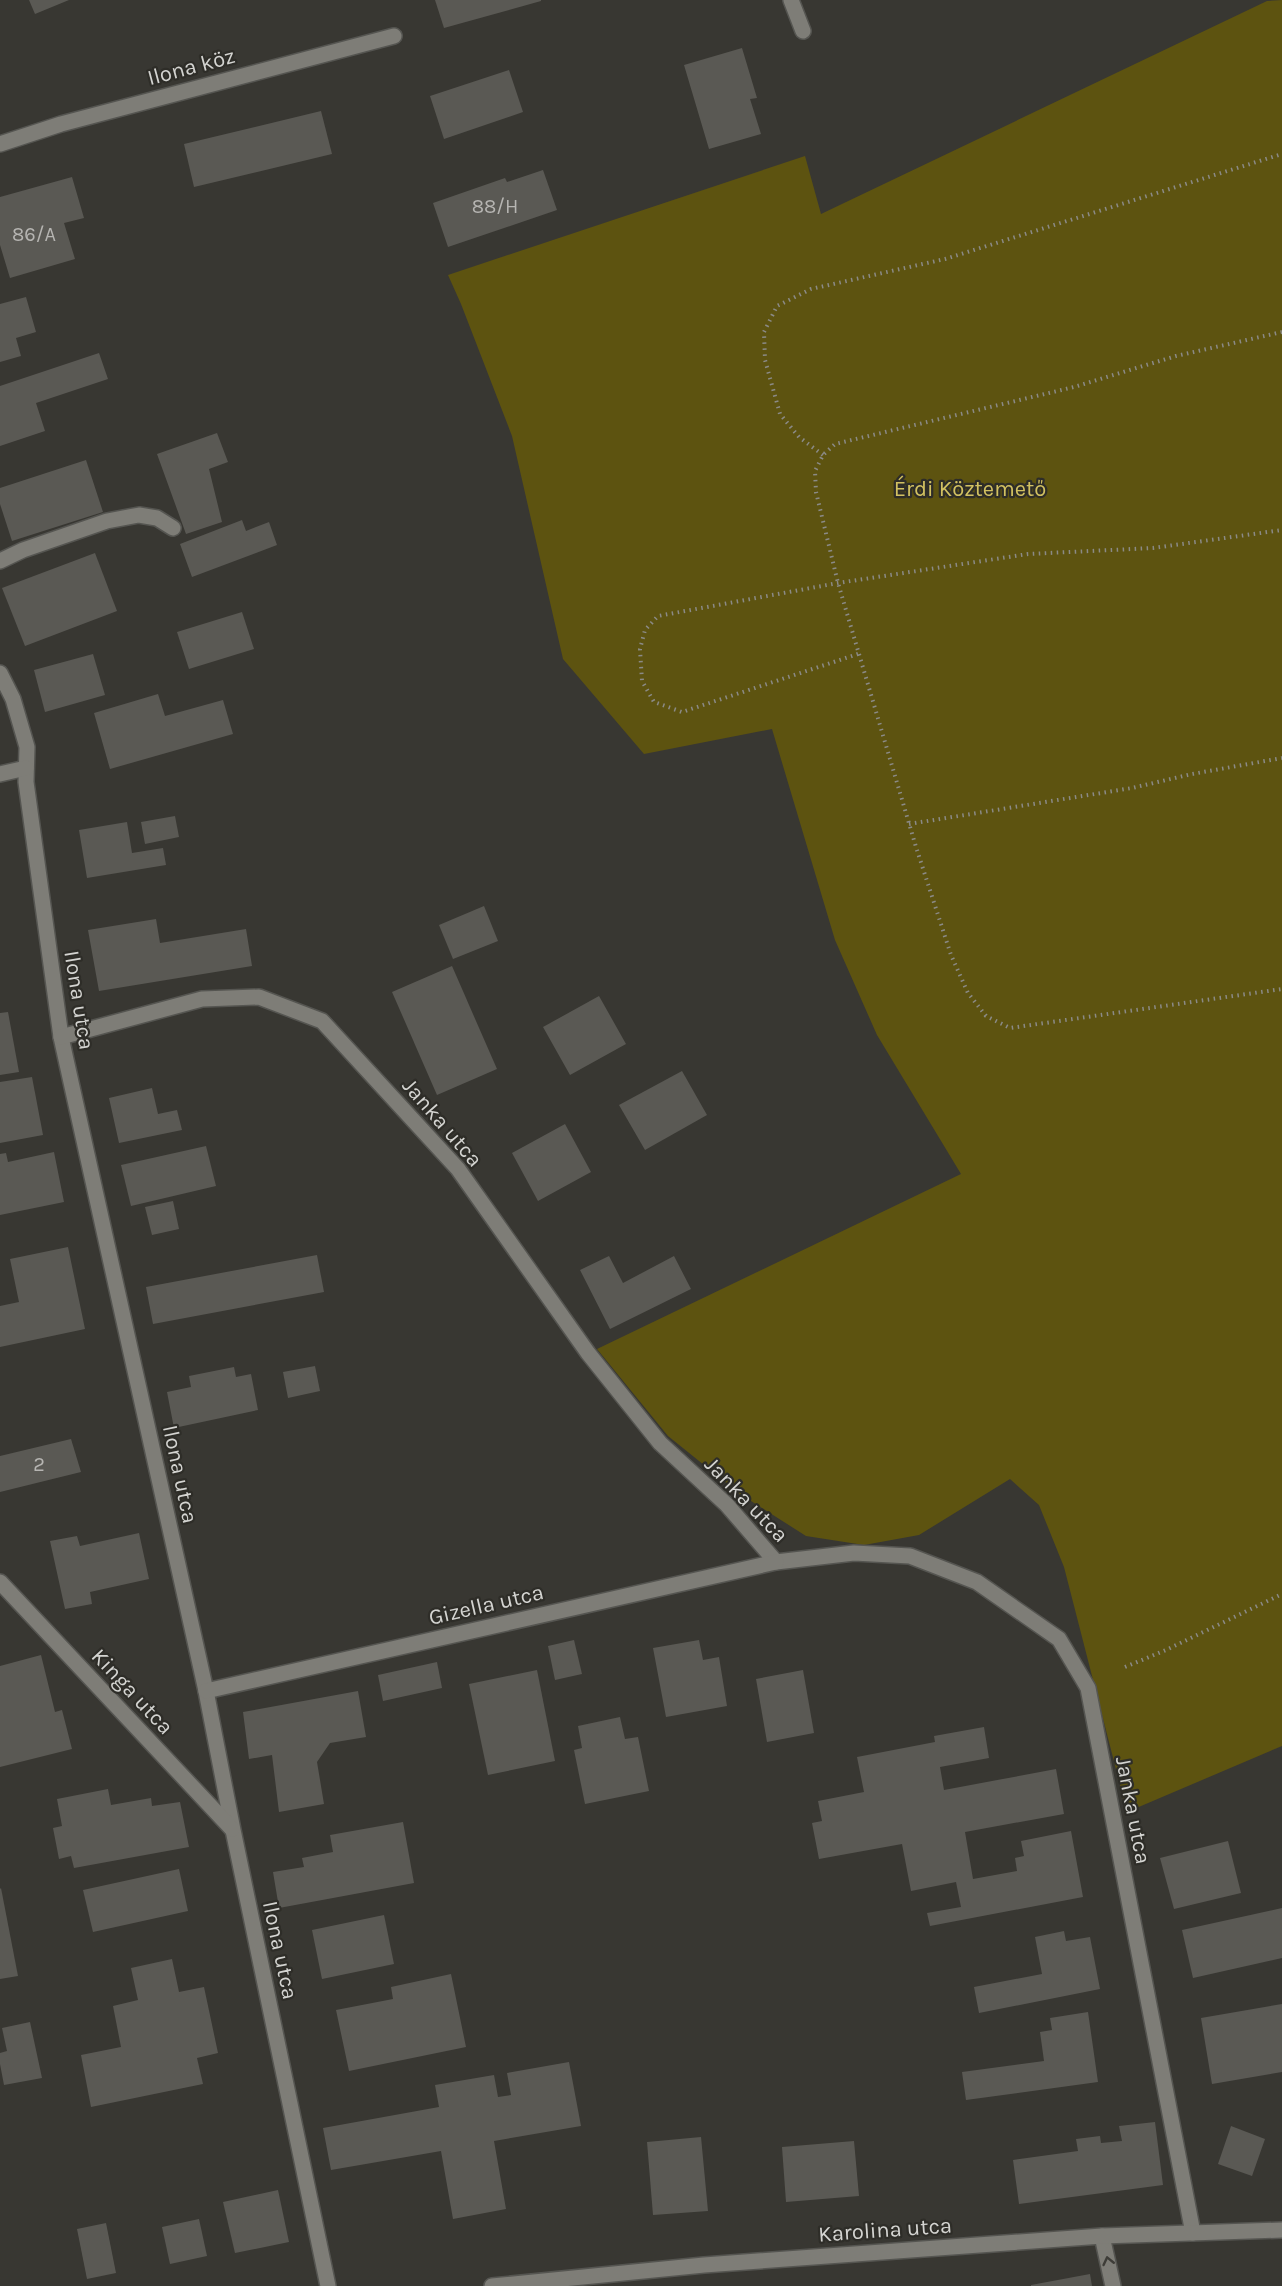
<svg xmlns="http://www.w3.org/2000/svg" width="1282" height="2286" viewBox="0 0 1282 2286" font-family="Karla,sans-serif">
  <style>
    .green { fill: #5d5310 }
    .building { fill: #5a5954 }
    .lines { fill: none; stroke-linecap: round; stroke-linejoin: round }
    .lane-casing { stroke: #555551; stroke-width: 18 }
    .street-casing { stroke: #555551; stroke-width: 18 }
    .path { stroke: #8b8a86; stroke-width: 4; stroke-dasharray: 1.5 4.5; stroke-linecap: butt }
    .lane { stroke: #7e7d77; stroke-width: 15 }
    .street { stroke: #7e7d77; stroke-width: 15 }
    .oneway { stroke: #3e3d38 }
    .labels { text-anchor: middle; stroke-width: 4.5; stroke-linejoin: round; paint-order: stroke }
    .number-label { font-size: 20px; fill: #b6b5b2 }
    .street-label { font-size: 22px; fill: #d4d4d1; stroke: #2e2d28 }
    .park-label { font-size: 22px; fill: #d2c161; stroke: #2e2d28 }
  </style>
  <rect width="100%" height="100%" fill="#383732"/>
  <path class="green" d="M1282 0V1746L1127 1812 1064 1567 1039 1505 1010 1479 919 1535 864 1545 806 1536 740 1494 668 1436 597 1349 961 1174 877 1035 835 940 772 729 644 754 563 659 512 436 461 304 448 275 805 156 821 214 1267 1Z"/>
  <g class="building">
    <path d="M29 0H69L35 14Z"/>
    <path d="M435 0H541V1L444 28Z"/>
    <path d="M742 48 757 98 750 99 761 134 709 149 684 65Z"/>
    <path d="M509 70 523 112 444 139 430 96Z"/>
    <path d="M321 111 332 154 194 187 184 144Z"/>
    <path d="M543 170 557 210 448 247 433 203 505 178 507 182Z"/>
    <path d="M72 177 84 218 64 223 75 259 10 278 0 245V197Z"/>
    <path d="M26 297 36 332 16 338 21 356 0 362V304Z"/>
    <path d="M99 353 108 379 36 403 45 431 0 446V386Z"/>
    <path d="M217 433 228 462 209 469 222 522 186 534 157 454Z"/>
    <path d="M86 460 103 512 12 541 0 504V488Z"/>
    <path d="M242 520 246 531 269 522 277 545 192 577 180 544Z"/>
    <path d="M95 553 117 611 25 646 2 588Z"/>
    <path d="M242 612 254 649 189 669 177 632Z"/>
    <path d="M93 654 105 695 45 712 34 670Z"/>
    <path d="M158 694 165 716 223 700 233 734 110 769 94 713Z"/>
    <path d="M175 816 179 837 145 844 141 822Z"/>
    <path d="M127 822 132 853 163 848 166 865 87 878 79 830Z"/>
    <path d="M484 906 498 941 453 959 439 925Z"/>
    <path d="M156 919 160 943 246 929 252 966 99 991 88 930Z"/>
    <path d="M452 966 497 1069 437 1095 392 992Z"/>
    <path d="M599 996 626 1044 570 1075 543 1027Z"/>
    <path d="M8 1012 19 1072 0 1075V1013Z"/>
    <path d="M682 1071 707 1115 645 1150 619 1105Z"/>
    <path d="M32 1077 43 1135 0 1143V1082Z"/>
    <path d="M152 1088 158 1114 177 1110 182 1130 119 1143 109 1098Z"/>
    <path d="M565 1124 591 1172 538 1201 512 1153Z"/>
    <path d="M206 1146 216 1186 131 1206 121 1165Z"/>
    <path d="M54 1152 64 1202 0 1215V1154L6 1153 8 1162Z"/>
    <path d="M173 1201 179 1229 152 1235 145 1207Z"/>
    <path d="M68 1247 85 1329 0 1347V1306L19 1302 10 1259Z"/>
    <path d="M317 1255 324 1292 153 1324 146 1287Z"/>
    <path d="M609 1256 623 1283 674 1256 691 1289 610 1329 580 1270Z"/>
    <path d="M315 1366 320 1391 288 1398 283 1372Z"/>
    <path d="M234 1367 236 1377 251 1374 258 1410 174 1428 167 1392 191 1387 189 1376Z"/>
    <path d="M71 1439 81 1472 0 1492V1456Z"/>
    <path d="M139 1533 149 1579 90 1592 92 1604 65 1609 50 1541 77 1536 80 1546Z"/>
    <path d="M574 1640 582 1674 555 1680 548 1646Z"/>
    <path d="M699 1640 703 1660 719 1657 727 1706 666 1717 653 1648Z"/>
    <path d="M41 1655 55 1712 62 1710 72 1749 0 1767V1666Z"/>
    <path d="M437 1662 442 1688 383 1701 378 1675Z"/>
    <path d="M537 1670 555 1761 488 1775 469 1684Z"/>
    <path d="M803 1670 814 1733 767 1742 756 1679Z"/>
    <path d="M358 1691 366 1737 330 1743 317 1762 324 1804 279 1812 272 1755 249 1759 243 1712Z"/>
    <path d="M620 1717 625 1739 638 1737 649 1791 585 1804 574 1750 582 1748 578 1726Z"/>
    <path d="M984 1727 989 1758 940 1767 944 1790 1056 1769 1064 1814 965 1832 973 1879 1017 1871 1015 1858 1024 1856 1021 1841 1071 1831 1083 1897 930 1926 927 1913 961 1907 956 1882 911 1891 902 1844 819 1859 812 1823 822 1821 818 1801 864 1792 857 1757 935 1742 934 1736Z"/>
    <path d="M108 1789 111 1805 151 1798 152 1806 180 1802 189 1847 74 1868 71 1856 59 1859 53 1828 62 1826 57 1799Z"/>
    <path d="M403 1822 414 1883 279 1908 273 1872 304 1867 302 1858 333 1852 330 1835Z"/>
    <path d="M1228 1841 1241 1893 1174 1909 1160 1858Z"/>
    <path d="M179 1869 188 1911 93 1932 83 1890Z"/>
    <path d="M1 1888 18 1976 0 1979V1889Z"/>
    <path d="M1282 1908V1958L1193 1978 1182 1930Z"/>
    <path d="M384 1915 394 1964 322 1979 312 1930Z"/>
    <path d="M1064 1931 1066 1941 1090 1937 1100 1989 979 2013 974 1987 1042 1974 1035 1937Z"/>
    <path d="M172 1959 179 1992 204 1987 218 2053 197 2058 203 2084 91 2107 81 2055 121 2047 113 2006 138 2000 131 1968Z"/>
    <path d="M451 1974 466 2047 349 2071 336 2010 393 1999 391 1987Z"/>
    <path d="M1282 2004V2072L1212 2084 1201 2018Z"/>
    <path d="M1088 2012 1098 2082 966 2100 962 2072 1044 2061 1040 2032 1052 2030 1050 2018Z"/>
    <path d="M30 2022 42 2078 4 2085 0 2064V2053L7 2051 2 2028Z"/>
    <path d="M569 2062 581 2126 494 2141 506 2209 453 2219 441 2151 331 2170 323 2128 439 2107 435 2085 494 2075 498 2097 511 2095 507 2073Z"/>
    <path d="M1155 2122 1163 2185 1019 2204 1013 2160 1078 2151 1076 2139 1100 2136 1101 2143 1122 2141 1119 2126Z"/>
    <path d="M1231 2126 1265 2139 1252 2176 1218 2164Z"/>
    <path d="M701 2137 708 2211 653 2215 647 2142Z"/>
    <path d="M854 2141 859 2196 786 2202 782 2147Z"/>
    <path d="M278 2190 289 2242 235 2253 223 2202Z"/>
    <path d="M199 2219 207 2256 170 2264 162 2227Z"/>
    <path d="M106 2223 116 2273 87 2279 77 2229Z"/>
    <path d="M1090 2274 1092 2286H1031V2285Z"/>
  </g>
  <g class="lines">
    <defs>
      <path id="lane" d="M0 561 23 550 107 521 139 515 157 518 173 528"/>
      <g id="street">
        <path d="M791 0 803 31"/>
        <path d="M0 144 61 124 394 36"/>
        <path d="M0 673 13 699 27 747 26 782 61 1037 206 1691 233 1830 328 2286"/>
        <path d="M0 774 26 768"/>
        <path d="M61 1037 202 999 259 997 322 1021 458 1169 588 1353 660 1443 727 1505 776 1562 854 1553 910 1556 977 1582 1059 1639 1088 1688 1193 2233"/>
        <path d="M0 1582 232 1829"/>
        <path d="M206 1691 776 1562"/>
        <path d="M1102 2236 1113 2286"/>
        <path d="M492 2286 704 2265 1102 2236 1282 2230"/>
      </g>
    </defs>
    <use href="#lane" class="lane-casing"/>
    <use href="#street" class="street-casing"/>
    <g class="path">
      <path d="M1282 332 1176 356 1074 387 835 444 823 455 815 471 816 492 838 583 916 847 951 955 968 993 986 1016 1010 1028 1282 989"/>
      <path d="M823 455 799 437 780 414 765 360 764 332 777 306 811 289 945 259 1282 154"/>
      <path d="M858 654 682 712 654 702 642 681 640 649 645 630 658 616 838 583 1028 554 1153 548 1282 530"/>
      <path d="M909 824 1132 788 1192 774 1282 758"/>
      <path d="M1125 1667 1166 1650 1282 1594"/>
    </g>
    <use href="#lane" class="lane"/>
    <use href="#street" class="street"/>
  </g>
  <defs><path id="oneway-chevron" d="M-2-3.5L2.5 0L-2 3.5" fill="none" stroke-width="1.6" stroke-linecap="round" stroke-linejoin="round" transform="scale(1.5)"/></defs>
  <use class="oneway" href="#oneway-chevron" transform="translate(1108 2261) rotate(-103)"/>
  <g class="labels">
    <g class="number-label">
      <text x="495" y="213">88/H</text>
      <text x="34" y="241">86/A</text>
      <text x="39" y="1471">2</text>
    </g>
    <g class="street-label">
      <text transform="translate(191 66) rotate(-15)" y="8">Ilona köz</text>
      <text transform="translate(80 1000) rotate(81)" y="8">Ilona utca</text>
      <text transform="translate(443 1122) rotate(49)" y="8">Janka utca</text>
      <text transform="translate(181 1474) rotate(78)" y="8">Ilona utca</text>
      <text transform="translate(747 1499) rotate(46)" y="8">Janka utca</text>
      <text transform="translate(486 1604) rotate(-13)" y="8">Gizella utca</text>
      <text transform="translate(133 1691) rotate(47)" y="8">Kinga utca</text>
      <text transform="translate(1134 1810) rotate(79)" y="8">Janka utca</text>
      <text transform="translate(281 1950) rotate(78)" y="8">Ilona utca</text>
      <text transform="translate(885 2229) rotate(-4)" y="8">Karolina utca</text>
    </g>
    <g class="park-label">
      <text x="970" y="496">Érdi Köztemető</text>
    </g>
  </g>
</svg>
